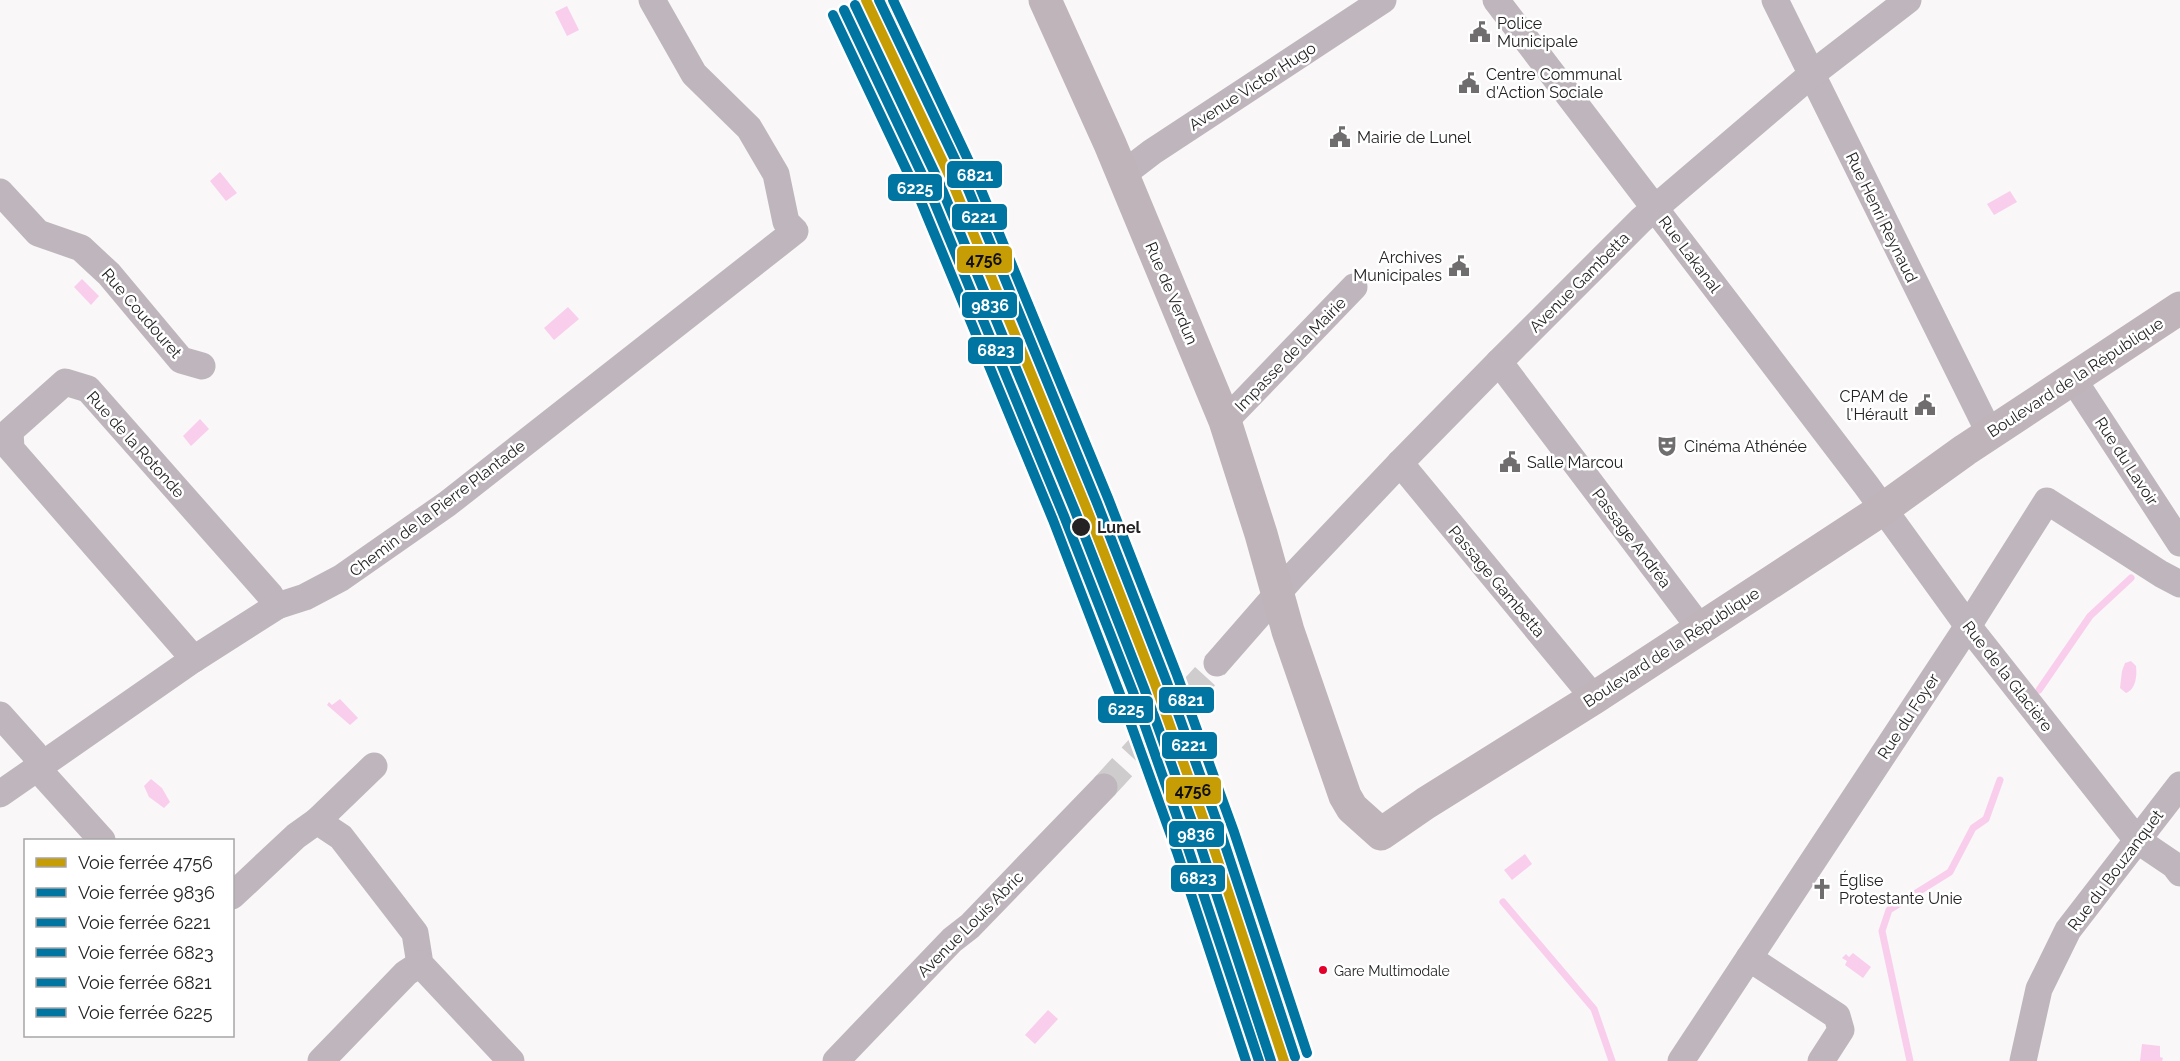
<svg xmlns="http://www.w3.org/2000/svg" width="2180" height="1061" viewBox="0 0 2180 1061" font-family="Raleway,sans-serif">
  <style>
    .water { fill: #f9ceec }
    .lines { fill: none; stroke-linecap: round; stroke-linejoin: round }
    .stream { stroke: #f9ceec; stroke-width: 7 }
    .minor-tunnel { stroke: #cecccd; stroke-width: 27; stroke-dasharray: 27 14; stroke-linecap: butt }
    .minor { stroke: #beb6bc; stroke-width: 27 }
    .secondary { stroke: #beb4ba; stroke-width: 33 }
    .rail-1-casing { stroke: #fff; stroke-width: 15 }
    .rail-2-casing { stroke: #fff; stroke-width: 15 }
    .rail-3-casing { stroke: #fff; stroke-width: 15 }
    .rail-4-casing { stroke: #fff; stroke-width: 15 }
    .rail-5-casing { stroke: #fff; stroke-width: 15 }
    .rail-6-casing { stroke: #fff; stroke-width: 15 }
    .rail-1 { stroke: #c69d04; stroke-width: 10 }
    .rail-2 { stroke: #0075a1; stroke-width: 10 }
    .rail-3 { stroke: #0075a1; stroke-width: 10 }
    .rail-4 { stroke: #0075a1; stroke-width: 10 }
    .rail-5 { stroke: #0075a1; stroke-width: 10 }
    .rail-6 { stroke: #0075a1; stroke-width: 10 }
    .stop-dot { fill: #242223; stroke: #fff; stroke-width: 2 }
    .bus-dot { fill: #e4002b; stroke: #fff; stroke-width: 2 }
    .labels { text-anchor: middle; stroke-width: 5; stroke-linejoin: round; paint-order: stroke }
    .bus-label { font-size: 14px; fill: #242223; stroke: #fff; text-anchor: start }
    .poi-label { font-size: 16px; fill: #242223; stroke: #fff; text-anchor: start }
    .street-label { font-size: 16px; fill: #242223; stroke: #fff }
    .stop-label { font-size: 16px; font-weight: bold; fill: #242223; stroke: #fff; text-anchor: start }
    .line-badge { stroke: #fff; stroke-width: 2 }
    .badge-label { font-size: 16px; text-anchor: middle; font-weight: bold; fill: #fff }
    .pale-badge-label { font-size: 16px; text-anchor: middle; font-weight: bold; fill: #111 }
  </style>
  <rect width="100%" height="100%" fill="#f9f7f8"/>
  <g class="water">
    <path d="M567 6 579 30 567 36 555 12Z"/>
    <path d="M220 172 237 193 226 201 210 181Z"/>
    <path d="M2010 191 2017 202 1994 215 1987 204Z"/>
    <path d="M82 279 99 296 91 305 74 287Z"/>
    <path d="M568 307 579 319 554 340 544 328Z"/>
    <path d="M200 419 209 429 191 446 183 436Z"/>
    <path d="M2131 661 2136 666C2137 676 2136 689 2126 693L2120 688 2122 671 2125 663Z"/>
    <path d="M340 699 358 718 350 725 327 705 329 702 332 705Z"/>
    <path d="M151 779 162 788 170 802 164 808 149 797 144 786Z"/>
    <path d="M1525 854 1532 864 1512 880 1504 870Z"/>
    <path d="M1853 953 1871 967 1863 978 1845 965 1847 961 1842 958 1846 954 1849 957Z"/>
    <path d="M1048 1010 1058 1019 1035 1044 1025 1035Z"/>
    <path d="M2142 1044 2160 1046V1057L2163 1058 2162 1061H2140Z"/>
  </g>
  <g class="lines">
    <g class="stream">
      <path d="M2039 690 2090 616 2131 578"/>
      <path d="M1503 902 1594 1009 1612 1061"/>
      <path d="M1910 1061 1882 931 1889 910 1950 872 1973 828 1986 819 2000 780"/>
    </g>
    <path class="minor-tunnel" d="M1104 787 1217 663"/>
    <g class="minor">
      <path d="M1496 0 1866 485 1968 626 2137 840 2174 865 2180 873"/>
      <path d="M1775 0 1990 434"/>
      <path d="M1122 175 1152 152 1383 0"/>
      <path d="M0 192 38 233 81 248 109 274 181 360 202 366"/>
      <path d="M1499 362 1700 628"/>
      <path d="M2073 379 2180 543"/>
      <path d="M1225 421 1354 287"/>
      <path d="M1400 463 1594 698"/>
      <path d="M194 659 11 449 10 431 65 382 88 389 270 595 277 606"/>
      <path d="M1217 663 1292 577 1400 463 1499 362 1641 220 1812 74 1908 0"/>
      <path d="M0 715 34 753 46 778 102 840"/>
      <path d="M0 794 194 659 277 606 305 597 341 578 447 504 795 231 786 222 776 174 749 128 694 74 652 0"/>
      <path d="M317 821 374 766"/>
      <path d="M232 896 296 836 317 821 341 837 415 933 420 964 511 1061"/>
      <path d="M1749 958 1837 1016 1841 1030 1821 1061"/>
      <path d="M321 1061 406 973 420 964"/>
      <path d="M836 1061 952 940 970 926 1104 787"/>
      <path d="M1681 1061 1968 626 2047 501 2161 574 2180 584"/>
      <path d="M2023 1061 2039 989 2068 930 2180 785"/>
    </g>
    <path class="secondary" d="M1045 0 1110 144 1225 421 1261 534 1288 631 1345 796 1352 808 1381 834 1426 803 1594 698 1883 509 1965 450 2180 308"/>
    <defs>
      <path id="rail-1" d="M866 0 950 177 1086 507 1155 684 1211 840 1284 1061"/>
      <path id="rail-2" d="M855 5 939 182 1075 511 1144 688 1200 844 1271 1061"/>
      <path id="rail-3" d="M879 0 961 172 1097 503 1166 680 1222 836 1295 1057"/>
      <path id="rail-4" d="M844 10 928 187 1064 516 1133 692 1188 848 1259 1061"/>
      <path id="rail-5" d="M893 0 972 168 1108 498 1177 675 1234 832 1307 1053"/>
      <path id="rail-6" d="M833 15 917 192 1053 520 1121 697 1177 852 1246 1061"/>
    </defs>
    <use href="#rail-1" class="rail-1-casing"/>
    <use href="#rail-2" class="rail-2-casing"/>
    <use href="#rail-3" class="rail-3-casing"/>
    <use href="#rail-4" class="rail-4-casing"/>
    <use href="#rail-5" class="rail-5-casing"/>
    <use href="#rail-6" class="rail-6-casing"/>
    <use href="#rail-1" class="rail-1"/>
    <use href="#rail-2" class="rail-2"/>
    <use href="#rail-3" class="rail-3"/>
    <use href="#rail-4" class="rail-4"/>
    <use href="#rail-5" class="rail-5"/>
    <use href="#rail-6" class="rail-6"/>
  </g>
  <defs>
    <symbol id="civic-bare" viewBox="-9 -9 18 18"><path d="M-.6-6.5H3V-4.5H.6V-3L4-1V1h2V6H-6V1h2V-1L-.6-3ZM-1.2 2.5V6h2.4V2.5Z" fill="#6f6d6e" stroke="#fff" stroke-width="2.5" paint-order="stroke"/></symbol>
    <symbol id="theatre-bare" viewBox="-9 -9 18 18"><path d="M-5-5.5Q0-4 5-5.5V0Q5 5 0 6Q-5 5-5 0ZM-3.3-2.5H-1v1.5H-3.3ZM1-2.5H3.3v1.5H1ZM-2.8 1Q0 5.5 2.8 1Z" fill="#6f6d6e" stroke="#fff" stroke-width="2.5" paint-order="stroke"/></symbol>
    <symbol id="church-bare" viewBox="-9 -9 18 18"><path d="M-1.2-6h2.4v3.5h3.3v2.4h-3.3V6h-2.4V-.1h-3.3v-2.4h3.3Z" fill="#6f6d6e" stroke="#fff" stroke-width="2.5" paint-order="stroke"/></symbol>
  </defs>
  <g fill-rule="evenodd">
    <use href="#civic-bare" x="1465" y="17" width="30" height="30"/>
    <use href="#civic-bare" x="1454" y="68" width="30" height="30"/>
    <use href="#civic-bare" x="1325" y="122" width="30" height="30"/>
    <use href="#civic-bare" x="1444" y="251" width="30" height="30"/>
    <use href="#civic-bare" x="1910" y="390" width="30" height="30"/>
    <use href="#theatre-bare" x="1652" y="431" width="30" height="30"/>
    <use href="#civic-bare" x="1495" y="447" width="30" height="30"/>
    <use href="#church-bare" x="1807" y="874" width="30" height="30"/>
  </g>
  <circle class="stop-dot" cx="1081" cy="527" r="10"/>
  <circle class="bus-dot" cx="1323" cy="970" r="5"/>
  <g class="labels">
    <g class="bus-label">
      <text x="1334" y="976">Gare Multimodale</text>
    </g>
    <g class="poi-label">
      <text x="1497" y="29">Police<tspan x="1497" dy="18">Municipale</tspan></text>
      <text x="1486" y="80">Centre Communal<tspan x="1486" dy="18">d'Action Sociale</tspan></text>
      <text x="1357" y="143">Mairie de Lunel</text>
      <text x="1442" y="263" text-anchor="end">Archives<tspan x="1442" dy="18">Municipales</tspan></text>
      <text x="1908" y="402" text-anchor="end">CPAM de<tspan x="1908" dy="18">l'Hérault</tspan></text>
      <text x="1684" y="452">Cinéma Athénée</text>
      <text x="1527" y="468">Salle Marcou</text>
      <text x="1839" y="886">Église<tspan x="1839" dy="18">Protestante Unie</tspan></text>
    </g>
    <g class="street-label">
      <text transform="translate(1252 86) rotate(-33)" y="6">Avenue Victor Hugo</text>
      <text transform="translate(1882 217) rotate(64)" y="6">Rue Henri Reynaud</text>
      <text transform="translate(1690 254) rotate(53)" y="6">Rue Lakanal</text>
      <text transform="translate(1579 282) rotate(-45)" y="6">Avenue Gambetta</text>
      <text transform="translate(1172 293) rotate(67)" y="6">Rue de Verdun</text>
      <text transform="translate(142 313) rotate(49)" y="6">Rue Coudouret</text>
      <text transform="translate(1290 354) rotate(-46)" y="6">Impasse de la Mairie</text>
      <text transform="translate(2075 377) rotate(-33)" y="6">Boulevard de la République</text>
      <text transform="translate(136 444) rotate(48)" y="6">Rue de la Rotonde</text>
      <text transform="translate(2127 461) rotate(57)" y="6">Rue du Lavoir</text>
      <text transform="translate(437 508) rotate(-37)" y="6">Chemin de la Pierre Plantade</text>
      <text transform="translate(1632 538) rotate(53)" y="6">Passage Andréa</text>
      <text transform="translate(1497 581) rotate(50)" y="6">Passage Gambetta</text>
      <text transform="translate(1671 647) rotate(-33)" y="6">Boulevard de la République</text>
      <text transform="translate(2008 676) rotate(52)" y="6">Rue de la Glacière</text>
      <text transform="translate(1908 716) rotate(-57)" y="6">Rue du Foyer</text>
      <text transform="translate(2115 870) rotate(-53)" y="6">Rue du Bouzanquet</text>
      <text transform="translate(970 924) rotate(-45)" y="6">Avenue Louis Abric</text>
    </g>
    <g class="stop-label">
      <text x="1097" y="533">Lunel</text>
    </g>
  </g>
  <g class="line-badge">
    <rect x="946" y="160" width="57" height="29" rx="6" fill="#0075a1"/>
    <rect x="887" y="173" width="56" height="29" rx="6" fill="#0075a1"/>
    <rect x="951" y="203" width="57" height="28" rx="6" fill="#0075a1"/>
    <rect x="956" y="245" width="57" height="29" rx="6" fill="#c69d04"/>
    <rect x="961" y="291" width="57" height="28" rx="6" fill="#0075a1"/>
    <rect x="967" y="336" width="57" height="29" rx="6" fill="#0075a1"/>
    <rect x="1158" y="686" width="57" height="28" rx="6" fill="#0075a1"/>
    <rect x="1097" y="695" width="57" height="29" rx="6" fill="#0075a1"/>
    <rect x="1161" y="731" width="57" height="29" rx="6" fill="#0075a1"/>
    <rect x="1165" y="776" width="57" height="29" rx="6" fill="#c69d04"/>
    <rect x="1168" y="820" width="57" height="28" rx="6" fill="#0075a1"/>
    <rect x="1170" y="864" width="56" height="29" rx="6" fill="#0075a1"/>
  </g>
  <g class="badge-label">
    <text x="975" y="181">6821</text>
    <text x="915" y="194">6225</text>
    <text x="979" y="223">6221</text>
    <text x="990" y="311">9836</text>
    <text x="996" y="356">6823</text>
    <text x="1186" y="706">6821</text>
    <text x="1126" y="715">6225</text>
    <text x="1189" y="751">6221</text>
    <text x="1196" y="840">9836</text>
    <text x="1198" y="884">6823</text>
  </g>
  <g class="pale-badge-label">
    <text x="984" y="265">4756</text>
    <text x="1193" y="796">4756</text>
  </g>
  <rect x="24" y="839" width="210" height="198" fill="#ffffff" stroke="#a7a7a7" stroke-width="1.5"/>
  <rect x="36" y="858" width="30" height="9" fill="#c69d04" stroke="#a7a7a7" stroke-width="1.5"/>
  <text x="78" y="869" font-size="18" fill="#242223">Voie ferrée 4756</text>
  <rect x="36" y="888" width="30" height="9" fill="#0075a1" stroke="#a7a7a7" stroke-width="1.5"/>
  <text x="78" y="899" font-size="18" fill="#242223">Voie ferrée 9836</text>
  <rect x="36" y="918" width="30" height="9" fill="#0075a1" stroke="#a7a7a7" stroke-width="1.5"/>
  <text x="78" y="929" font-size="18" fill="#242223">Voie ferrée 6221</text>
  <rect x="36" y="948" width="30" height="9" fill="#0075a1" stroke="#a7a7a7" stroke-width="1.5"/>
  <text x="78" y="959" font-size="18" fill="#242223">Voie ferrée 6823</text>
  <rect x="36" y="978" width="30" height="9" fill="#0075a1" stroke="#a7a7a7" stroke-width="1.5"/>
  <text x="78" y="989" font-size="18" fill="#242223">Voie ferrée 6821</text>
  <rect x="36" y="1008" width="30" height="9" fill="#0075a1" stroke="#a7a7a7" stroke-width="1.5"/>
  <text x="78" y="1019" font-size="18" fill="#242223">Voie ferrée 6225</text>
</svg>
